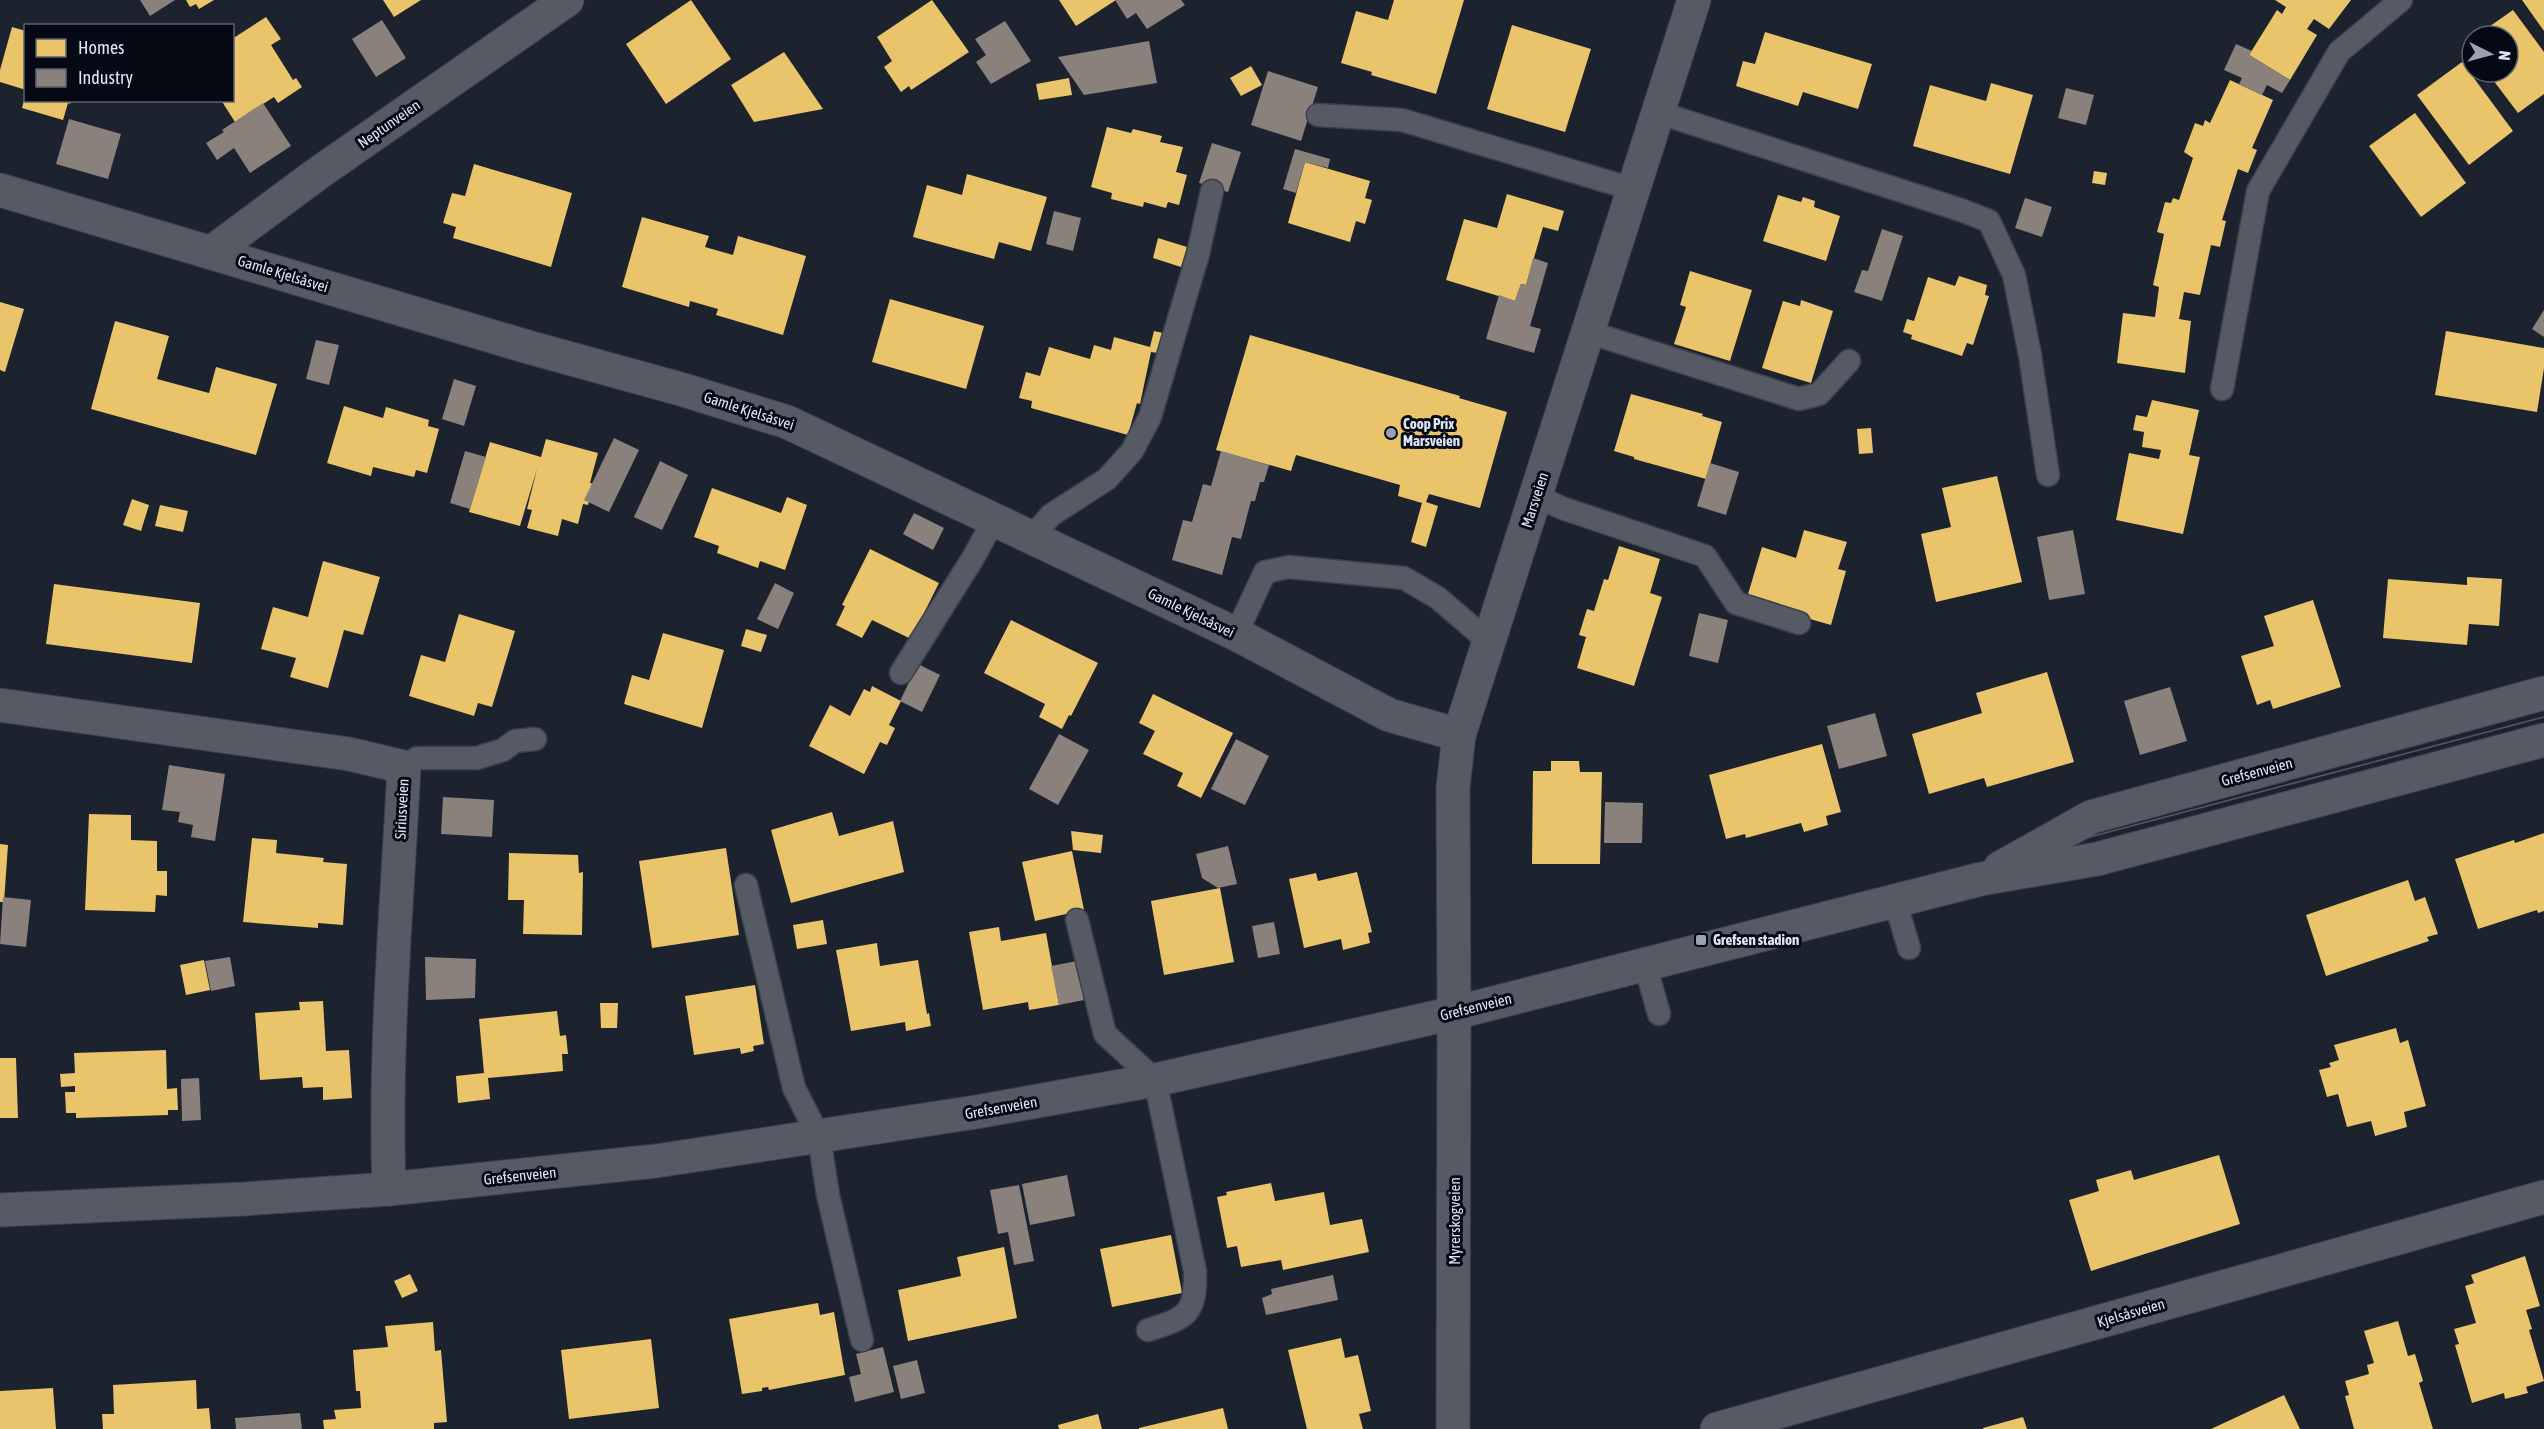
<svg xmlns="http://www.w3.org/2000/svg" width="2544" height="1429" viewBox="0 0 2544 1429" font-family="'Asap Condensed',sans-serif">
  <style>
    .homes { fill: #e9c46a }
    .industry { fill: #8a817c }
    .lines { fill: none; stroke-linecap: round; stroke-linejoin: round }
    .service-casing { stroke: #3c404b; stroke-width: 25 }
    .minor-casing { stroke: #3c404b; stroke-width: 35 }
    .tertiary-casing { stroke: #3c404b; stroke-width: 35 }
    .secondary-casing { stroke: #3c404b; stroke-width: 35 }
    .service { stroke: #555a64; stroke-width: 22 }
    .minor { stroke: #555a64; stroke-width: 33 }
    .tertiary { stroke: #555a64; stroke-width: 33 }
    .secondary { stroke: #555a64; stroke-width: 33 }
    .tram { stroke: #545964; stroke-width: 1.5 }
    .poi-dot { fill: #9aa1b0; stroke: #050913; stroke-width: 2 }
    .labels { text-anchor: middle; stroke-width: 6; stroke-linejoin: round; paint-order: stroke }
    .street-label { font-size: 15px; fill: #dee6f6; stroke: #050913 }
    .poi-label { font-size: 15px; font-weight: bold; fill: #dee6f6; stroke: #050913; text-anchor: start }
  </style>
  <rect width="100%" height="100%" fill="#1c222e"/>
  <g class="homes">
    <path d="M186 0H214L199 9 196 4 190 7Z"/>
    <path d="M383 0H421L394 17Z"/>
    <path d="M691 0 731 59 666 104 626 44Z"/>
    <path d="M932 0 969 52 911 90 909 86 901 92 884 67 892 61 877 37Z"/>
    <path d="M1059 0H1116L1076 26Z"/>
    <path d="M1394 0H1464L1436 94 1371 75 1372 72 1341 63 1356 11 1388 20Z"/>
    <path d="M2275 0H2351L2329 29 2314 19 2307 29 2317 35 2290 80 2249 55 2277 10 2282 14 2286 7Z"/>
    <path d="M2522 0H2544V31Z"/>
    <path d="M2513 10 2544 52V94L2518 113 2487 72H2508V36H2476Z"/>
    <path d="M266 17 281 39 271 45 293 80 296 78 302 87 278 103 274 97 235 122 221 100H232V39Z"/>
    <path d="M1512 25 1591 49 1565 132 1487 109Z"/>
    <path d="M12 27 26 31V90L0 82V70Z"/>
    <path d="M1765 32 1872 64 1858 109 1803 92 1798 106 1736 86 1743 61 1755 64Z"/>
    <path d="M784 52 823 109 754 122 731 85Z"/>
    <path d="M2462 62 2513 131 2469 165 2417 95Z"/>
    <path d="M1251 66 1262 85 1241 96 1230 78Z"/>
    <path d="M1069 78 1072 95 1039 100 1036 84Z"/>
    <path d="M2230 80 2273 100 2252 148 2257 150 2248 173 2238 169 2222 220 2226 221 2220 247 2211 245 2200 295 2184 292 2179 319 2191 321 2185 373 2117 363 2123 313 2155 317 2159 287 2153 285 2164 234 2157 232 2165 202 2171 203 2173 198 2179 200 2193 158 2184 152 2195 123 2203 126 2205 120 2210 123Z"/>
    <path d="M1991 83 2033 95 2010 174 1913 146 1930 85 1986 101Z"/>
    <path d="M24 100H71L70 104 68 103 63 120 22 108Z"/>
    <path d="M2415 113 2466 183 2421 217 2369 146Z"/>
    <path d="M1107 127 1131 133 1133 129 1162 136 1160 142 1183 147 1176 172 1187 175 1179 205 1168 202 1166 208 1144 202 1143 207 1111 199 1112 193 1091 187Z"/>
    <path d="M1305 162 1370 181 1365 198 1372 200 1365 224 1356 221 1350 242 1288 223Z"/>
    <path d="M474 164 572 193 551 267 453 238 456 227 443 223 452 193 465 196Z"/>
    <path d="M2094 171 2107 173 2105 185 2092 183Z"/>
    <path d="M967 174 1047 197 1031 251 999 242 994 259 913 237 927 185 962 195Z"/>
    <path d="M1507 194 1564 211 1558 231 1543 227 1526 285 1521 284 1515 301 1446 280 1464 219 1497 228Z"/>
    <path d="M1778 195 1801 202 1803 197 1815 201 1814 207 1840 216 1826 261 1763 241Z"/>
    <path d="M642 217 709 236 705 247 733 255 738 236 806 256 783 335 716 315 718 309 690 301 689 307 622 287Z"/>
    <path d="M1158 238 1187 247 1181 267 1153 258Z"/>
    <path d="M1690 271 1752 290 1730 361 1674 344 1686 307 1680 305Z"/>
    <path d="M1959 276 1987 285 1985 295 1989 296 1973 345 1967 343 1962 356 1911 339 1912 335 1903 332 1907 319 1914 321 1928 277 1955 286Z"/>
    <path d="M890 299 984 326 966 389 872 362Z"/>
    <path d="M1801 300 1833 311 1811 383 1762 368 1783 301 1800 306Z"/>
    <path d="M0 302 24 309 5 372 0 370Z"/>
    <path d="M115 321 169 336 157 379 209 393 216 367 277 384 256 455 91 409Z"/>
    <path d="M1154 331 1163 333 1158 353 1151 352 1140 404 1137 403 1128 435 1031 408 1032 401 1019 398 1026 372 1040 376 1049 347 1090 359 1094 345 1111 350 1114 337 1150 347Z"/>
    <path d="M2446 331 2544 348V368L2537 412 2435 395Z"/>
    <path d="M1250 335 1460 396 1459 398 1507 412 1480 508 1429 494 1426 502 1438 506 1426 547 1411 542 1422 503 1398 496 1400 485 1296 455 1291 471 1216 450Z"/>
    <path d="M1631 394 1703 414 1702 416 1722 422 1706 479 1634 459V457L1614 451Z"/>
    <path d="M2152 400 2199 410 2189 455 2200 457 2183 534 2116 520 2129 453 2159 459 2161 450 2142 447 2144 432 2133 430 2136 415 2147 417Z"/>
    <path d="M344 406 383 418 386 407 429 420 428 426 439 429 427 473 416 470 414 477 373 467 371 476 327 463Z"/>
    <path d="M1871 428 1873 453 1859 454 1857 429Z"/>
    <path d="M546 439 598 453 590 483 594 484 588 505 583 504 578 524 562 519 558 536 527 528 532 510 527 509 537 469 520 526 469 512 490 442 541 457Z"/>
    <path d="M1997 476 2022 582 1936 602 1921 534 1951 527 1942 488Z"/>
    <path d="M712 488 781 513 787 497 807 505 785 570 760 561 758 568 717 553 719 546 694 537Z"/>
    <path d="M132 499 149 505 141 531 123 525Z"/>
    <path d="M160 505 188 511 183 532 155 526Z"/>
    <path d="M1804 530 1847 542 1838 569 1846 571 1831 625 1746 601 1762 547 1796 558Z"/>
    <path d="M1619 546 1660 559 1650 593 1662 597 1634 686 1577 668 1586 637 1579 635 1587 609 1594 611 1604 579 1608 580Z"/>
    <path d="M870 549 939 583 911 639 872 620 862 638 836 625 845 606 842 605Z"/>
    <path d="M323 561 380 577 363 635 344 630 328 688 290 677 296 658 261 649 273 607 308 617Z"/>
    <path d="M2467 577 2502 579 2499 626 2469 624 2467 645 2383 638 2388 579 2467 585Z"/>
    <path d="M54 584 200 603 192 663 46 644Z"/>
    <path d="M2313 600 2341 687 2273 709 2270 700 2257 705 2241 656 2274 646 2264 616Z"/>
    <path d="M459 614 515 631 492 707 478 703 474 716 409 696 421 655 445 662Z"/>
    <path d="M1011 620 1098 663 1071 716 1069 715 1062 729 1039 717 1045 704 984 673Z"/>
    <path d="M746 629 767 635 761 652 741 646Z"/>
    <path d="M663 633 724 650 702 728 624 704 632 675 649 680Z"/>
    <path d="M2047 672 2074 762 1987 787 1984 778 1929 794 1912 734 1982 713 1976 693Z"/>
    <path d="M872 686 901 701 889 725 895 728 887 745 880 742 864 774 809 746 830 705 850 716 864 689 870 692Z"/>
    <path d="M1153 694 1233 733 1201 798 1177 786 1183 773 1143 754 1155 731 1139 723Z"/>
    <path d="M1822 744 1841 812 1826 816 1828 825 1804 832 1801 823 1746 838 1745 834 1726 839 1709 775Z"/>
    <path d="M1551 761H1579L1580 772H1602L1600 864H1532L1533 771H1551Z"/>
    <path d="M832 812 839 836 893 821 904 872 791 903 771 830Z"/>
    <path d="M89 814 131 815V840L157 841V871H167V896L156 895 155 912 85 910Z"/>
    <path d="M1071 831 1103 835 1101 853 1073 850Z"/>
    <path d="M2544 833V911L2538 913 2537 910 2478 929 2455 859 2514 840 2515 843Z"/>
    <path d="M252 838 277 840 276 853 324 858 323 862 347 864 343 925 318 923V928L243 922Z"/>
    <path d="M0 844 8 845 4 902H0Z"/>
    <path d="M726 848 739 935 652 948 639 861Z"/>
    <path d="M1072 851 1084 910 1035 921 1022 862Z"/>
    <path d="M509 853 578 855 579 873 583 872 582 935 523 934 524 900H508Z"/>
    <path d="M1357 872 1372 932 1368 933 1370 943 1343 950 1341 939 1304 948 1289 879 1316 873 1318 881Z"/>
    <path d="M2408 880 2415 901 2425 897 2438 934 2427 937 2429 941 2326 976 2306 915Z"/>
    <path d="M1220 888 1234 962 1164 975 1151 901Z"/>
    <path d="M823 920 827 944 797 949 793 925Z"/>
    <path d="M999 927 1001 941 1046 933 1059 1005 1029 1010 1028 1002 983 1010 969 932Z"/>
    <path d="M877 943 880 966 918 960 927 1014 929 1013 931 1026 906 1031 905 1022 851 1031 836 950Z"/>
    <path d="M204 960 210 990 186 995 180 965Z"/>
    <path d="M755 985 764 1044 753 1046 754 1051 741 1054 740 1048 694 1055 685 996Z"/>
    <path d="M323 1001 326 1051 349 1050 352 1098 323 1100V1087L303 1088 302 1077 260 1080 255 1013 300 1010 299 1002Z"/>
    <path d="M600 1003H618L617 1028H601Z"/>
    <path d="M557 1011 560 1036 566 1035 568 1054H562L563 1071 488 1078 490 1099 458 1103 456 1076 484 1073 479 1019Z"/>
    <path d="M2396 1028 2400 1043 2408 1040 2426 1106 2404 1112 2407 1127 2375 1136 2371 1121 2347 1127 2338 1094 2327 1097 2319 1070 2331 1067 2329 1063 2339 1060 2334 1045Z"/>
    <path d="M166 1050 167 1089 177 1088 178 1110H168V1115L76 1118V1113H66L65 1092H75V1086L61 1087 60 1074 75 1073 74 1053Z"/>
    <path d="M0 1058H16L18 1118H0Z"/>
    <path d="M2219 1155 2240 1224 2091 1271 2069 1200 2099 1191 2096 1180 2131 1170 2134 1180Z"/>
    <path d="M1271 1183 1275 1201 1324 1192 1330 1225 1362 1219 1369 1252 1283 1270 1281 1260 1241 1267 1237 1246 1227 1248 1217 1197 1227 1195 1226 1192Z"/>
    <path d="M1171 1235 1182 1293 1112 1307 1100 1249Z"/>
    <path d="M1004 1247 1017 1318 908 1341 898 1290 961 1276 957 1257Z"/>
    <path d="M2525 1256 2540 1306 2526 1310 2532 1329 2529 1330 2544 1381 2526 1387 2528 1393 2505 1399 2504 1393 2472 1403 2455 1345 2459 1344 2454 1329 2476 1323 2465 1286 2474 1283 2471 1275Z"/>
    <path d="M410 1274 418 1291 402 1298 394 1281Z"/>
    <path d="M818 1303 820 1315 834 1312 845 1375 769 1390 768 1387 762 1388V1391L742 1394 729 1319Z"/>
    <path d="M2398 1321 2408 1356 2415 1354 2423 1381 2419 1383 2433 1429H2354L2345 1396 2349 1395 2345 1381 2369 1374 2367 1365 2374 1363 2364 1331Z"/>
    <path d="M433 1322 435 1351 441 1350 447 1422 434 1423V1429H324L323 1420 336 1419 334 1410 361 1408 360 1391H356L353 1350 388 1347 385 1326Z"/>
    <path d="M1341 1338 1345 1358 1358 1355 1371 1411 1359 1414 1363 1429H1307L1288 1350Z"/>
    <path d="M651 1339 659 1408 569 1419 561 1350Z"/>
    <path d="M196 1380 197 1409 209 1408 211 1429H103L102 1414H114L113 1385Z"/>
    <path d="M53 1388 56 1429H0V1391Z"/>
    <path d="M2284 1395 2300 1429H2211Z"/>
    <path d="M1223 1408 1228 1429H1139V1428Z"/>
    <path d="M1098 1414 1102 1429H1059L1058 1425Z"/>
    <path d="M2023 1417 2027 1429H1983V1428Z"/>
  </g>
  <g class="industry">
    <path d="M140 0H175L150 16Z"/>
    <path d="M1115 0H1181L1185 5 1147 29 1136 13 1127 19Z"/>
    <path d="M382 20 406 58 376 77 352 39Z"/>
    <path d="M1005 21 1031 61 991 84 976 62 986 55 975 39Z"/>
    <path d="M1149 41 1157 83 1084 95 1058 57Z"/>
    <path d="M2236 44 2252 51 2249 55 2290 80 2282 93 2267 85 2262 95 2239 84 2242 78 2224 70Z"/>
    <path d="M1268 71 1318 87 1301 141 1251 125Z"/>
    <path d="M2066 88 2094 95 2086 125 2058 118Z"/>
    <path d="M263 103 291 146 250 173 234 148 217 160 206 143 224 132 222 130Z"/>
    <path d="M69 119 121 134 108 179 56 164Z"/>
    <path d="M1212 143 1241 152 1228 192 1199 183Z"/>
    <path d="M1295 149 1330 159 1328 168 1305 162 1296 193 1283 189Z"/>
    <path d="M2025 198 2052 207 2042 237 2015 228Z"/>
    <path d="M1054 211 1081 218 1073 251 1046 244Z"/>
    <path d="M1882 229 1903 236 1882 301 1854 292 1862 270 1868 271Z"/>
    <path d="M1533 258 1548 263 1530 326 1541 329 1534 353 1486 339 1499 295 1515 301 1521 284 1526 285Z"/>
    <path d="M2544 310V337L2532 329Z"/>
    <path d="M316 340 339 345 329 385 306 379Z"/>
    <path d="M454 379 476 386 464 426 442 419Z"/>
    <path d="M614 438 639 450 609 512 584 500Z"/>
    <path d="M465 451 486 457 470 509 450 503Z"/>
    <path d="M1221 451 1269 465 1264 482H1260L1255 501H1251L1241 539 1232 537 1222 575 1172 560 1183 520 1192 522 1203 484 1211 486Z"/>
    <path d="M660 461 688 475 662 530 634 517Z"/>
    <path d="M1710 463 1739 472 1726 515 1697 506Z"/>
    <path d="M914 513 944 528 933 550 903 534Z"/>
    <path d="M2073 530 2085 594 2049 600 2037 537Z"/>
    <path d="M775 583 794 593 778 629 757 619Z"/>
    <path d="M1699 613 1728 620 1718 663 1689 656Z"/>
    <path d="M918 664 940 675 922 712 900 701Z"/>
    <path d="M2170 687 2187 741 2140 755 2124 701Z"/>
    <path d="M1875 713 1887 756 1839 769 1827 726Z"/>
    <path d="M1059 734 1089 750 1058 805 1029 789Z"/>
    <path d="M1236 739 1269 756 1245 805 1211 789Z"/>
    <path d="M169 765 225 774 215 841 191 837 193 825 178 822 180 812 162 810Z"/>
    <path d="M443 797 494 800 492 837 441 834Z"/>
    <path d="M1605 802 1643 803 1642 843H1604Z"/>
    <path d="M1228 846 1237 884 1218 888 1202 878 1196 854Z"/>
    <path d="M3 897 31 900 26 947 0 944Z"/>
    <path d="M1274 922 1280 954 1258 958 1252 926Z"/>
    <path d="M230 957 235 986 211 991 205 961Z"/>
    <path d="M425 957 476 959 475 998 426 1000Z"/>
    <path d="M1077 961 1084 1000 1059 1005 1051 966Z"/>
    <path d="M199 1078 201 1120 182 1121 181 1079Z"/>
    <path d="M1067 1175 1075 1216 1030 1225 1022 1184Z"/>
    <path d="M1019 1185 1034 1261 1014 1265 1008 1232 998 1234 990 1190Z"/>
    <path d="M1333 1275 1338 1300 1266 1315 1262 1298 1272 1294 1271 1289Z"/>
    <path d="M883 1347 894 1392 855 1402 849 1377 861 1374 856 1354Z"/>
    <path d="M917 1360 925 1393 901 1399 893 1366Z"/>
    <path d="M300 1413 302 1429H236L235 1418Z"/>
  </g>
  <g class="lines">
    <defs>
      <g id="service">
        <path d="M1660 113 1961 210 1989 221 2014 275 2030 355 2048 475"/>
        <path d="M1318 115 1402 120 1632 189"/>
        <path d="M1588 332 1799 399 1819 394 1849 361"/>
        <path d="M2222 389 2258 191 2339 52 2401 0"/>
        <path d="M1536 496 1562 508 1705 556 1736 603 1799 623"/>
        <path d="M1032 537 1051 515 1107 479 1132 451 1150 417 1198 254 1212 191"/>
        <path d="M1236 634 1265 572 1289 567 1404 578 1438 598 1488 641"/>
        <path d="M901 673 973 558 995 518"/>
        <path d="M404 767 417 758H477L503 750 515 741 535 739"/>
        <path d="M746 885 794 1088 819 1137 828 1195 862 1340"/>
        <path d="M1895 901 1909 948"/>
        <path d="M1077 920 1105 1034 1155 1080 1195 1271C1196 1314 1187 1318 1148 1330"/>
        <path d="M1645 964 1659 1014"/>
      </g>
      <g id="minor">
        <path d="M0 190 528 347 684 390 787 422 1236 634 1389 715 1459 735"/>
        <path d="M212 252 317 174 567 0"/>
        <path d="M0 705 349 754 404 767C397 907 384 1048 389 1189"/>
        <path d="M1454 1013 1453 788 1459 735 1694 0"/>
        <path d="M1717 1429 2544 1197"/>
      </g>
      <path id="tertiary" d="M1453 1429 1454 1013"/>
      <g id="secondary">
        <path d="M2000 868 2091 817 2544 693"/>
        <path d="M0 1210 244 1199 389 1189 656 1161 976 1112 1155 1080 1454 1013 1981 879 2097 859 2544 740"/>
      </g>
    </defs>
    <use href="#service" class="service-casing"/>
    <use href="#minor" class="minor-casing"/>
    <use href="#tertiary" class="tertiary-casing"/>
    <use href="#secondary" class="secondary-casing"/>
    <use href="#service" class="service"/>
    <use href="#minor" class="minor"/>
    <use href="#tertiary" class="tertiary"/>
    <use href="#secondary" class="secondary"/>
    <g class="tram">
      <path d="M0 1200C391 1190 782 1144 1165 1066 1425 1012 1682 945 1938 877 2140 824 2342 770 2544 717"/>
      <path d="M0 1221C117 1216 235 1212 352 1203 590 1183 828 1152 1063 1108 1315 1061 1564 997 1812 933 2056 869 2300 805 2544 740"/>
    </g>
  </g>
  <g class="poi-dot">
    <circle cx="1391" cy="433" r="6"/>
    <rect x="1695" y="934" width="12" height="12" rx="3"/>
  </g>
  <g class="labels">
    <g class="street-label">
      <text transform="translate(389 124) rotate(-35)" y="5">Neptunveien</text>
      <text transform="translate(283 274) rotate(17)" y="5">Gamle Kjelsåsvei</text>
      <text transform="translate(749 411) rotate(18)" y="5">Gamle Kjelsåsvei</text>
      <text transform="translate(1535 500) rotate(-72)" y="5">Marsveien</text>
      <text transform="translate(1191 613) rotate(26)" y="5">Gamle Kjelsåsvei</text>
      <text transform="translate(2257 772) rotate(-15)" y="5">Grefsenveien</text>
      <text transform="translate(402 809) rotate(-87)" y="5">Siriusveien</text>
      <text transform="translate(1476 1007) rotate(-14)" y="5">Grefsenveien</text>
      <text transform="translate(1001 1108) rotate(-10)" y="5">Grefsenveien</text>
      <text transform="translate(520 1176) rotate(-6)" y="5">Grefsenveien</text>
      <text transform="translate(1455 1221) rotate(-90)" y="5">Myrerskogveien</text>
      <text transform="translate(2131 1313) rotate(-16)" y="5">Kjelsåsveien</text>
    </g>
    <g class="poi-label">
      <text x="1403" y="429">Coop Prix<tspan x="1403" dy="17">Marsveien</tspan></text>
      <text x="1713" y="945">Grefsen stadion</text>
    </g>
  </g>
  <rect x="24" y="24" width="210" height="78" fill="#050913" stroke="#5c616e" stroke-width="1.5"/>
  <rect x="36" y="39" width="30" height="18" fill="#e9c46a" stroke="#5c616e" stroke-width="1.5"/>
  <text x="78" y="54" font-size="18" fill="#dee6f6">Homes</text>
  <rect x="36" y="69" width="30" height="18" fill="#8a817c" stroke="#5c616e" stroke-width="1.5"/>
  <text x="78" y="84" font-size="18" fill="#dee6f6">Industry</text>
  <g transform="translate(2490 54) rotate(96)"><circle r="28" fill="#050913" stroke="#5c616e" stroke-width="1.5"/>
  <path d="M0-4.5L10 22L0 15L-10 22Z" fill="#9aa1b0"/>
  <text y="-9" font-size="16" font-weight="bold" text-anchor="middle" fill="#dee6f6">N</text>
  </g>
</svg>
